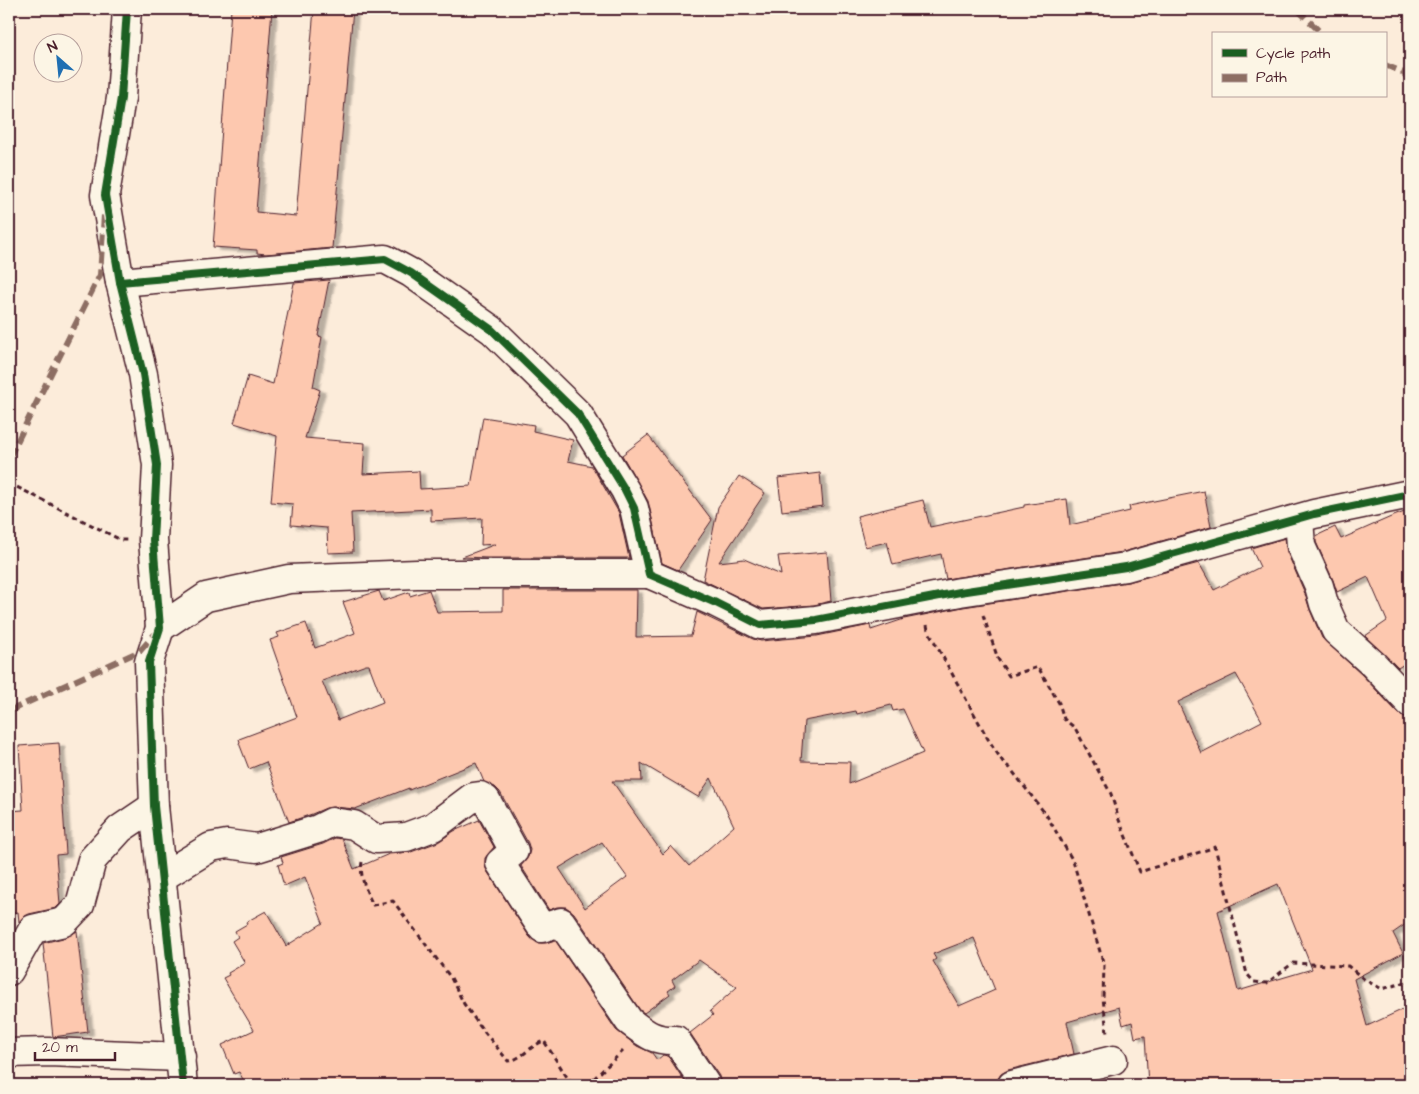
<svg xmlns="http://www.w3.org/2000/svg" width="1419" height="1094" viewBox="0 0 1419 1094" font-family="'Architects Daughter',sans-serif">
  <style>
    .building { fill: #fdc8af; stroke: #4a1f2b; fill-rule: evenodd; filter: url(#shadow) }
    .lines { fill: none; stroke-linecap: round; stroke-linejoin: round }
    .minor-casing { stroke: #4a1f2b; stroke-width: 31 }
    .path { stroke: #4a1f2b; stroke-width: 3; stroke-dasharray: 5 4; stroke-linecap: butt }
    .minor { stroke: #fcf5e5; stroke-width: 28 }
    .quiet { stroke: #8d6e63; stroke-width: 6; stroke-dasharray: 12 6; stroke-linecap: butt }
    .cycleway-casing { stroke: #fcf5e5; stroke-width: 11 }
    .cycleway { stroke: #1b5e20; stroke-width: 8 }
  </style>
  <defs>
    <filter id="shadow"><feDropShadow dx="5.5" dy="3" stdDeviation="1" flood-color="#0004"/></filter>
  </defs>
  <rect width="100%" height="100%" fill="#fcecda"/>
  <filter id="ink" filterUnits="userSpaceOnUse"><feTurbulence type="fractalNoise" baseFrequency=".02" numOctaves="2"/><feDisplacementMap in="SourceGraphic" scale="10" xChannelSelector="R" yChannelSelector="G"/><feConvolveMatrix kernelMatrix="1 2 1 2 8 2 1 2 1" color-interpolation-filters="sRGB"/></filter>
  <g filter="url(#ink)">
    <g class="building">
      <path d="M231 9H272L256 212 296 216 314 9H353L332 248 266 254 257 253V250L213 247Z"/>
      <path d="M329 280 318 336 322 337 313 387 320 390 305 438 365 443 363 474 419 471 420 489 471 486 483 417 534 425 533 431 573 440 568 461 592 466 619 513 629 558H488L462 557 496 544 481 545 482 518 431 521V509L351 513 353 552 328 553 327 528 291 525 293 504 271 502 277 436 234 423 248 376 273 384 294 283Z"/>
      <path d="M648 435 712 520 678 570 662 563 648 501 622 455Z"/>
      <path d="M820 473 823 506 782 511 778 478Z"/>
      <path d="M739 476 765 493 719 562 744 559 781 575 778 556 827 552 831 601 814 605 763 609 703 580 718 507Z"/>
      <path d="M1204 491 1211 527 1123 552 946 579 941 554 893 565 887 542 865 547 857 516 923 500 930 527 1024 507V505L1067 499 1070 525 1130 511 1129 506Z"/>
      <path d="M1410 510V660L1398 668 1365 636 1387 621 1368 577 1337 592 1333 580 1316 542V536L1335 527 1341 539 1391 517Z"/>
      <path d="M1285 538 1287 552 1304 591 1310 610 1322 638 1362 675 1399 714 1409 718 1407 720 1410 727V921L1393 933 1403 953 1354 979 1367 1026 1410 1006V1085H1148L1145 1036 1135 1038 1132 1022 1123 1025 1119 1007 1067 1022 1074 1054 1008 1070 1001 1074 997 1080V1085H721L719 1076 690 1033 713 1015 710 1011 737 987 699 960 672 980 675 986 668 991 670 994 644 1013 640 1010 574 913 566 907H557L549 910 521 866 528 857 530 850 528 843 500 792 495 787 484 782 476 763 409 790V788L355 809 334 807 326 808 312 814 289 822 266 762 249 769 239 743 240 742 239 739 297 717 270 640 279 637 277 633 306 623 315 648 355 633 343 602 379 591 383 601 409 592 410 596 429 590 437 612 503 611V590H637L636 637 691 636 697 612 753 639 761 641 817 636 870 625 871 630 904 619 963 607 1128 582 1199 563 1214 590 1260 567 1251 548ZM366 665H369L383 702 338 720 322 681ZM1236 674 1262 721 1201 753 1178 702ZM891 705 893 711 903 709 923 753 849 784 850 762 801 761 804 721 856 711 857 714ZM641 763 698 797 711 778 734 826 689 866 671 846 663 854 612 781H642ZM602 842 627 877 585 908 559 868ZM1278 884 1312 969 1238 991 1218 911ZM974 938 995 990 959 1006 933 961 936 959 933 954Z"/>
      <path d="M59 743 66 854 56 855 60 904 56 908 29 914 23 917 19 922 18 912 13 913 11 884 9 883V811L23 810 19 746Z"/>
      <path d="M479 820 494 847 485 858V865L487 871 529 936 537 943H546L555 940 616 1030 637 1046 652 1053 657 1060 663 1055 668 1056 687 1085H246L239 1072 234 1074 222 1045 254 1030 223 978 229 975 228 973 245 963 232 941 238 937 235 931 247 924 246 922 266 911 286 946 323 923 305 877 284 886 278 865 283 863 281 857 323 844 335 838 342 839 354 869 389 854 411 852 438 842 454 831Z"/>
      <path d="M77 931 88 1032 53 1037 43 943 67 937Z"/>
    </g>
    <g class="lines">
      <defs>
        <g id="minor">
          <path d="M127 9 121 98 105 195 120 282 143 374 157 465 153 540 160 628 149 662 154 806 183 1085"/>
          <path d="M120 282 385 259 411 273 492 330 578 414 625 490 634 508 649 574 716 603 760 625 816 620 960 592 1126 567 1314 514 1410 494"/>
          <path d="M1299 519 1301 546 1319 586 1324 604 1336 631 1373 664 1410 703"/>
          <path d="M160 628 206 597 289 579 417 574H649"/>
          <path d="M162 877 211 847 227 844 257 848 318 829 332 822 354 825 376 839 406 837 433 827 473 797 480 796 486 800 514 851 500 863 542 928 561 922 629 1021C646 1034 654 1041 676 1040L706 1085"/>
          <path d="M9 971 33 929 64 922 80 905 92 860 120 829 154 806"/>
          <path d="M9 1053 48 1052 181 1057"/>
          <path d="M1012 1085 1113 1060"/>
        </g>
      </defs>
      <use href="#minor" class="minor-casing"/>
      <g class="path">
        <path d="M9 483 121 540H127"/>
        <path d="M983 615 998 659 1009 676 1038 667 1059 703 1064 719 1075 728 1111 794 1119 820 1140 872 1215 847 1247 974 1254 982 1267 983 1293 963 1348 966 1365 980 1382 989 1410 981"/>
        <path d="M927 625 928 630 988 739 1003 762 1010 768 1047 816 1073 861 1104 965 1103 998 1107 1033"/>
        <path d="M362 862C359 876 367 893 373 905L393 901 451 978 464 1004 482 1029 508 1061C521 1060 531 1045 544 1041L572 1085"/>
        <path d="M587 1085 623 1051"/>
      </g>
      <use href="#minor" class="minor"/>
      <g class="quiet">
        <path d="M1297 9 1322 34"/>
        <path d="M1385 65 1402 72 1410 80"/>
        <path d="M9 458 100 275 104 215"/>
        <path d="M9 711 140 651 155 634"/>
      </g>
      <defs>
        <g id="cycleway">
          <path d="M127 9 121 98 105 195 120 282 143 374 157 465 153 540 160 628 149 662 154 806 183 1085"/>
          <path d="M120 282 385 259 411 273 492 330 578 414 625 490 634 508 649 574 716 603 760 625 816 620 960 592 1126 567 1314 514 1410 494"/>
        </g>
      </defs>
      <use href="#cycleway" class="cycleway-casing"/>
      <use href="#cycleway" class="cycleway"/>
    </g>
  </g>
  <rect width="1419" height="1094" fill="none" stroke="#fcf5e5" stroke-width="30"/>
  <rect x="15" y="15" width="1389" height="1064" fill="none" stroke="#4a1f2b" stroke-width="2" filter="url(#ink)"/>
  <rect x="1212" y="32" width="175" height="65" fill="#fcf5e5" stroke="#b59f9b"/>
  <rect x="1222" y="49" width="25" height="8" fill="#1b5e20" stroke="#b59f9b"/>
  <text x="1256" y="58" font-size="15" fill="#4a1f2b">Cycle path</text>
  <rect x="1222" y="74" width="25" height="8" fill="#8d6e63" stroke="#b59f9b"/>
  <text x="1256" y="82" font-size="15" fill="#4a1f2b">Path</text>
  <g transform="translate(58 58) rotate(333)"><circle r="24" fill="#fcf5e5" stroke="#b59f9b"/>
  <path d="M0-4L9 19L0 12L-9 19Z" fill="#1f6fb2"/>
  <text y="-8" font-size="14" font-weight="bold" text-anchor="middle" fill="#4a1f2b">N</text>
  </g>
  <path d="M35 1052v8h80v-8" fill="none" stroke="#4a1f2b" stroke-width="2.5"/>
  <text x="42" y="1052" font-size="15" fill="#4a1f2b" stroke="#fcf5e5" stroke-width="4" paint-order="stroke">20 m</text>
</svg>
